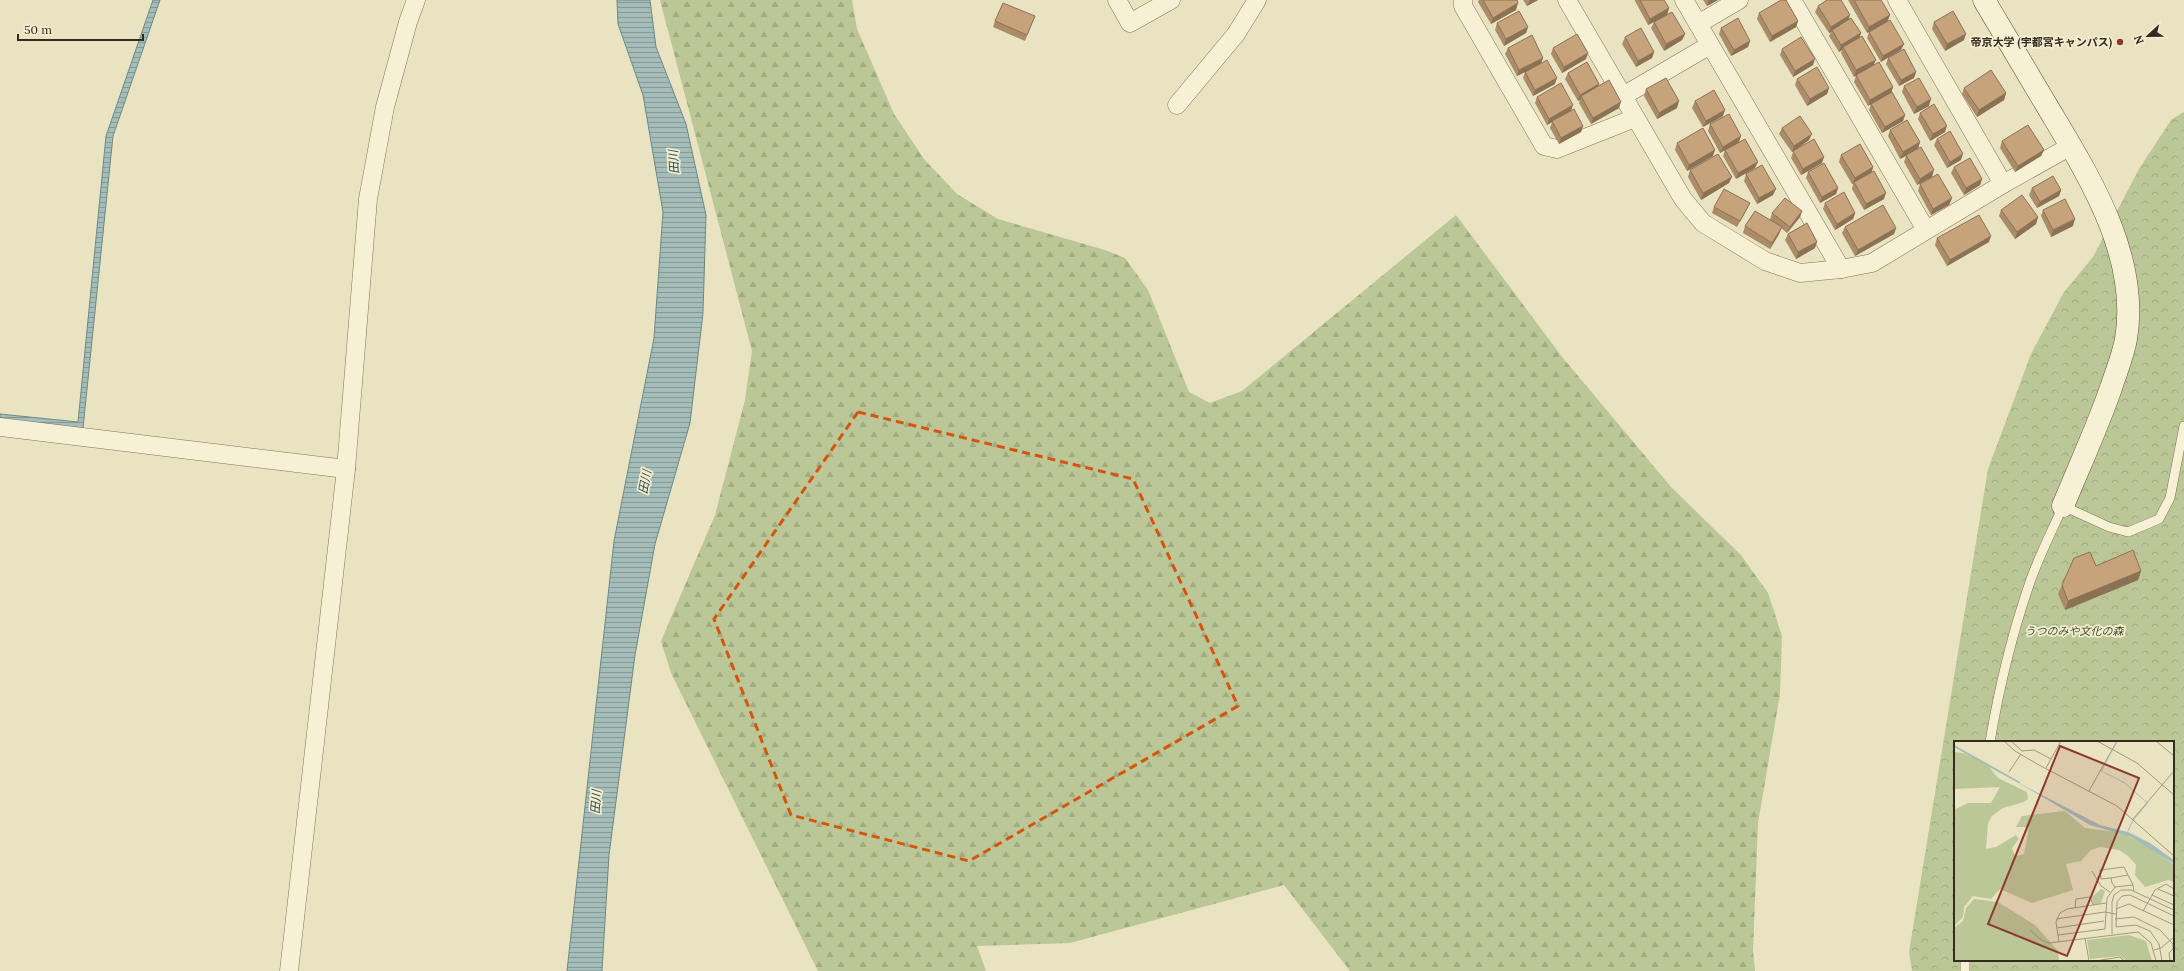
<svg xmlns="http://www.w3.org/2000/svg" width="2184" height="971" viewBox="0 0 2184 971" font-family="Lora,'Noto Sans JP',serif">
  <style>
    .forest { fill: url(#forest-firs) }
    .park { fill: url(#park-crowns); fill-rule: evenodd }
    .water { fill: url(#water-rules); stroke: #6c8a86 }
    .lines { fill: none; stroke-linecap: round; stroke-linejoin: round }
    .lane-casing { stroke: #82755a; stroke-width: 10 }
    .street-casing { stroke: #82755a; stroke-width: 19 }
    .secondary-casing { stroke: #64563d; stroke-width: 23 }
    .lane { stroke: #f6f0d4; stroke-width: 9 }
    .street { stroke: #f6f0d4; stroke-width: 18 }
    .secondary { stroke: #f6f0d4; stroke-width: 22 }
    .wall { fill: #aa8c69 }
    .shaded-wall { fill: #8b7255 }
    .building { fill: #c6a37a; stroke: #8b7255 }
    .marked { fill: none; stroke: #d6540e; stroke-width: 3; stroke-dasharray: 8 5; stroke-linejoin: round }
    .poi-dot { fill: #8d3a2e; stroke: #f2edd0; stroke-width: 1.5 }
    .labels { text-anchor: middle; stroke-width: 3.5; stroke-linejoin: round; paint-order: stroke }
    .poi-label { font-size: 11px; font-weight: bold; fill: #332b1d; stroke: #f2edd0; text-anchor: end }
    .park-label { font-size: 11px; font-style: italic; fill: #3f4e25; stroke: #f2edd0 }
    .water-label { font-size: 12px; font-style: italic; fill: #2e4f52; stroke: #f2edd0 }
    .inset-river { fill: none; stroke: #a4bdb9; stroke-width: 2 }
    .inset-road { fill: none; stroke: #a1997f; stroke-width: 1 }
    .view { fill: #8d3a2e; fill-opacity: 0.15; stroke: #8d3a2e; stroke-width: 2 }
    .inset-edge { fill: none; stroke: #332b1d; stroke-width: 2 }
  </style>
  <defs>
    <pattern id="forest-firs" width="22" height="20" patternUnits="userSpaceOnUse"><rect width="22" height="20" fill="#bbc796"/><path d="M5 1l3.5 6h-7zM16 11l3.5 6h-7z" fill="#a1ab81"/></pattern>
    <pattern id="park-crowns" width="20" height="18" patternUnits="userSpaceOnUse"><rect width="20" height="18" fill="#bbc796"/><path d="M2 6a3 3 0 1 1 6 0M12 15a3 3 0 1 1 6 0" fill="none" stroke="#a1ab81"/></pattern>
    <pattern id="water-rules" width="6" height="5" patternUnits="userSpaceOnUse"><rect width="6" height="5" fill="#a4bdb9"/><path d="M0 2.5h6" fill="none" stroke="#869a96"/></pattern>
  </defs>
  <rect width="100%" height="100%" fill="#eae3c1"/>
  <path class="forest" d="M660 0H852L857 29 894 114 924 159 957 194 998 219 1105 250 1125 258 1148 290 1189 392 1210 403 1242 391 1456 215 1563 358 1671 487 1741 555 1768 593 1782 636 1780 694 1758 823 1753 951 1755 971H1350L1284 885 1070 943 977 946 986 971H818L671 673 661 641 715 515 745 400 752 351Z"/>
  <path class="park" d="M2184 112V971H1912L1909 952 1988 469 2031 354 2064 292 2093 257 2139 169 2171 120ZM1955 742H2173V960H1955Z"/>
  <g class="water">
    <path d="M153 0H160L113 136 83 428 0 419V414L78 422 106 136Z"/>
    <path d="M617 0H650L656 47 686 124 706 215 703 313 690 423 655 544 635 655 609 855 602 971H567L614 541 654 338 663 212 643 95 618 24Z"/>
  </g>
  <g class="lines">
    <defs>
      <g id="lane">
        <path d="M1990 742C1999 688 2012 634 2030 582 2039 556 2052 531 2063 506L2109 527 2128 532 2159 519 2170 498 2184 426"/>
        <path d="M1965 971V960"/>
      </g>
      <g id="street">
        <path d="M1117 0 1130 23 1171 0"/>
        <path d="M1463 0V6L1544 146 1557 149 1635 118"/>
        <path d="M1567 0 1683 199 1703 223 1765 261 1800 273 1841 269 1872 263 2003 184 2071 146"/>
        <path d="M1684 0 1841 269"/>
        <path d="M1792 0 1926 230"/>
        <path d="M1897 0 2003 184"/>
        <path d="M1698 24 1739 0"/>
        <path d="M1623 96 1710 45"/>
        <path d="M1177 105 1236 34 1257 0"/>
        <path d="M0 427 346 469"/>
        <path d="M289 971 346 469 368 199 385 107 408 22 416 0"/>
      </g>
      <path id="secondary" d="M1984 0C2005 35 2026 71 2047 106 2088 175 2140 255 2126 339 2123 356 2116 372 2111 388 2097 428 2079 467 2063 506"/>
    </defs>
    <use href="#lane" class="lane-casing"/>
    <use href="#street" class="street-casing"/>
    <use href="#secondary" class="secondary-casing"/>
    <use href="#lane" class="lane"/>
    <use href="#street" class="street"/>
    <use href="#secondary" class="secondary"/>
  </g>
  <g class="wall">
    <path d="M1479 0H1517L1516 10 1491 24 1478 2Z"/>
    <path d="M1523 0H1538L1527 6Z"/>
    <path d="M1635 0H1664L1669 8 1667 15 1685 34 1682 40 1664 51 1651 28 1654 22 1648 25 1635 1Z"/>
    <path d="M1703 0H1718L1707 6Z"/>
    <path d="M1848 0H1881L1890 15 1887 22 1904 44 1881 62 1867 38 1869 32 1883 24 1867 33Z"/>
    <path d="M1818 6 1849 19 1861 33 1859 37 1874 65 1893 87 1891 93 1905 115 1903 121 1882 133 1869 110 1871 104 1868 106 1854 82 1856 76 1854 77 1841 53 1842 50 1839 52 1829 36 1831 32 1829 33 1815 12Z"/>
    <path d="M1759 13 1798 21 1796 27 1770 42 1757 19Z"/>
    <path d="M1035 16 1025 41 993 27 995 21Z"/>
    <path d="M1934 22 1964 40 1945 51 1932 29Z"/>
    <path d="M1497 23 1528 27 1526 33 1504 46 1495 30Z"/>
    <path d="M1721 28 1750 41 1748 47 1731 56 1719 34Z"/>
    <path d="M1625 37 1654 52 1652 58 1636 67 1622 44Z"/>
    <path d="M1508 48 1543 58 1541 63 1555 84 1533 96 1523 78 1525 72 1517 76 1505 54Z"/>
    <path d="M1553 48 1586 59 1562 73 1551 54Z"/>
    <path d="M1782 49 1813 65 1793 77 1780 55Z"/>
    <path d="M1888 58 1916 72 1914 78 1899 86 1886 64Z"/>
    <path d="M1568 73 1599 84 1598 87 1619 108 1591 124 1579 103 1580 100 1578 101 1565 79Z"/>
    <path d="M1797 79 1829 88 1827 94 1807 106 1795 85Z"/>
    <path d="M1904 86 1929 106 1914 114 1902 92Z"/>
    <path d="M1964 88 2006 93 2004 100 1977 117 1962 94Z"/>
    <path d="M1646 89 1677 108 1657 119 1644 96Z"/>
    <path d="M1537 97 1571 111 1583 126 1581 132 1559 144 1550 128 1552 122 1547 125 1535 103Z"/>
    <path d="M1695 101 1723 116 1703 127 1692 108Z"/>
    <path d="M1920 113 1945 132 1930 141 1918 119Z"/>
    <path d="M1710 124 1739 142 1755 168 1736 179 1723 156 1725 150 1720 153 1708 131Z"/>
    <path d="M1782 128 1809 140 1795 150 1822 163 1801 175 1791 158 1793 152H1792L1779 134Z"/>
    <path d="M1890 130 1920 142 1918 148 1932 177 1917 185 1904 162 1906 156 1900 159 1888 136Z"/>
    <path d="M1937 139 1961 160 1947 168 1934 145Z"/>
    <path d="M2002 141 2044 150 2041 156 2015 172 2000 148Z"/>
    <path d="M1677 143 1713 156 1687 171 1675 150Z"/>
    <path d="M1841 155 1873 167 1872 172 1884 199 1864 210 1852 189 1853 184H1852L1839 162Z"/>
    <path d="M1954 167 1982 179 1980 185 1964 195 1951 173Z"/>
    <path d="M1690 170 1729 183 1701 200 1688 177Z"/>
    <path d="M1808 172 1838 188 1836 194 1820 203 1806 178Z"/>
    <path d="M1746 174 1773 195 1757 204 1744 181Z"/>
    <path d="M1920 184 1952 198 1949 205 1931 215 1918 191Z"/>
    <path d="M2032 188 2061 190 2059 196 2037 208 2029 195Z"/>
    <path d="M1825 203 1855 213 1853 219 1835 230 1823 209Z"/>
    <path d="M1714 207 1747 209 1737 227 1712 213Z"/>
    <path d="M2001 210 2038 217 2036 224 2015 239 1999 216Z"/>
    <path d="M2043 210 2073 226 2051 237 2041 216Z"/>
    <path d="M1802 211 1800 217 1787 233 1781 228 1779 234 1770 249 1743 233 1745 226 1774 223 1770 220 1772 213Z"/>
    <path d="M1845 227 1896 228 1894 234 1855 256 1842 233Z"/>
    <path d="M1788 234 1815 248 1796 259 1785 240Z"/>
    <path d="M1937 238 1989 242 1947 266 1935 245Z"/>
    <path d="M2096 566 2141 571 2138 580 2065 610 2058 594 2062 585Z"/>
  </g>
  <g class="shaded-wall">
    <path d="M1530 0H1538L1527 6Z"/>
    <path d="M1709 0H1718L1707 6Z"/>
    <path d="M1518 3 1516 10 1491 24 1493 18Z"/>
    <path d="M1669 8 1667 15 1648 25 1650 19Z"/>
    <path d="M1850 15 1848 21 1832 30 1831 32 1829 33 1831 27Z"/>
    <path d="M1890 15 1887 22 1867 33 1869 27Z"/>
    <path d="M1798 21 1796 27 1770 42 1772 36Z"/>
    <path d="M1528 27 1526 33 1504 46 1506 39Z"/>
    <path d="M1861 33 1859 39 1843 47 1842 50 1839 52 1841 45Z"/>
    <path d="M1685 34 1682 40 1664 51 1666 44Z"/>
    <path d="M1966 34 1964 40 1945 51 1947 44Z"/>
    <path d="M1750 41 1748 47 1731 56 1734 50Z"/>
    <path d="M1904 44 1901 50 1881 62 1883 56Z"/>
    <path d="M1654 52 1652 58 1636 67 1638 61Z"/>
    <path d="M1588 53 1586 59 1562 73 1564 67Z"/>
    <path d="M1543 58 1541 64 1517 76 1519 70Z"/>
    <path d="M1815 59 1813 65 1793 77 1795 71Z"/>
    <path d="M1876 60 1873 66 1854 77 1856 70Z"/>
    <path d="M1916 72 1914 78 1899 86 1901 80Z"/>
    <path d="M1557 78 1555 84 1533 96 1535 90Z"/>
    <path d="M1599 84 1597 90 1581 96 1580 100 1578 101 1580 95Z"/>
    <path d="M1893 87 1891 93 1868 106 1870 100Z"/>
    <path d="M1829 88 1827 94 1807 106 1810 99Z"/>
    <path d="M2006 93 2004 100 1977 117 1979 110Z"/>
    <path d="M1931 99 1929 106 1914 114 1917 107Z"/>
    <path d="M1679 101 1677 108 1657 119 1659 113Z"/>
    <path d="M1621 102 1619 108 1591 124 1593 118Z"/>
    <path d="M1573 105 1571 111 1547 125 1549 119Z"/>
    <path d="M1725 110 1723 116 1703 127 1706 121Z"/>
    <path d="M1905 115 1903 121 1882 133 1885 127Z"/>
    <path d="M1583 126 1581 132 1559 144 1561 138Z"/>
    <path d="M1947 126 1945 132 1930 141 1933 134Z"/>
    <path d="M1812 134 1809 140 1792 152 1794 146Z"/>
    <path d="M1741 136 1739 142 1720 153 1723 147Z"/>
    <path d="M1920 142 1918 149 1900 159 1903 152Z"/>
    <path d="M1715 150 1713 156 1687 171 1689 165Z"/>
    <path d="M2044 150 2041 156 2015 172 2018 166Z"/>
    <path d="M1963 154 1961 160 1947 168 1950 162Z"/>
    <path d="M1824 157 1822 163 1801 175 1803 169Z"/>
    <path d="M1758 162 1755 168 1736 179 1738 173Z"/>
    <path d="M1873 167 1871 173 1854 182 1852 184 1855 178Z"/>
    <path d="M1934 170 1932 177 1917 185 1920 179Z"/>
    <path d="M1732 177 1729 183 1701 200 1703 193Z"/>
    <path d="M1982 179 1980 185 1964 195 1966 188Z"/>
    <path d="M1838 188 1836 194 1820 203 1822 197Z"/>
    <path d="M1776 189 1773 195 1757 204 1759 198Z"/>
    <path d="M2061 190 2059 196 2037 208 2040 202Z"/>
    <path d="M1886 193 1884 199 1864 210 1866 204Z"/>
    <path d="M1952 198 1949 205 1931 215 1933 209Z"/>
    <path d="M1802 211 1800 217 1787 233 1790 227Z"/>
    <path d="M1855 213 1853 219 1835 230 1837 224Z"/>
    <path d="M2038 217 2036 224 2015 239 2017 232Z"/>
    <path d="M2075 219 2073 226 2051 237 2053 230Z"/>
    <path d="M1782 227 1779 234 1770 249 1772 243Z"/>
    <path d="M1896 228 1894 234 1855 256 1858 250Z"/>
    <path d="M1991 236 1989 242 1947 266 1950 260Z"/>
    <path d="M1817 242 1815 248 1796 259 1798 252Z"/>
    <path d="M2141 571 2138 580 2065 610 2068 601Z"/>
  </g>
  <g class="building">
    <path d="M1483 0H1517L1518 3 1493 18Z"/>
    <path d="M1640 0H1664L1669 8 1650 19Z"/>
    <path d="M1781 0H1786L1798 21 1772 36 1759 13Z"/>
    <path d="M1827 0H1841L1850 15 1831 27 1818 6Z"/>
    <path d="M1854 0H1881L1890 15 1869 27Z"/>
    <path d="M1003 3 1035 16 1027 35 995 21Z"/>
    <path d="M1519 11 1528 27 1506 39 1497 23Z"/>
    <path d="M1953 11 1966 34 1947 44 1934 22Z"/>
    <path d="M1672 12 1685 34 1666 44 1654 22Z"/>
    <path d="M1738 18 1750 41 1734 50 1721 28Z"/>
    <path d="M1851 18 1861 33 1841 45 1832 30Z"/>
    <path d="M1890 20 1904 44 1883 56 1869 32Z"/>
    <path d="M1641 28 1654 52 1638 61 1625 37Z"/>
    <path d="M1577 34 1588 53 1564 67 1553 48Z"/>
    <path d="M1532 35 1543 58 1519 70 1508 48Z"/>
    <path d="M1862 36 1876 60 1856 70 1843 47Z"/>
    <path d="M1801 37 1815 59 1795 71 1782 49Z"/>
    <path d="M1904 49 1916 72 1901 80 1888 58Z"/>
    <path d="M1547 60 1557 78 1535 90 1525 72Z"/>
    <path d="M1587 62 1599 84 1580 95 1568 73Z"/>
    <path d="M1879 62 1893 87 1870 100 1856 75Z"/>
    <path d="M1817 67 1829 88 1810 99 1797 79Z"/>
    <path d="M1991 70 2006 93 1979 110 1964 88Z"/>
    <path d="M1666 78 1679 101 1659 113 1646 89Z"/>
    <path d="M1919 78 1931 99 1917 107 1904 86Z"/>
    <path d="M1609 80 1621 102 1593 118 1581 96Z"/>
    <path d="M1561 83 1573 105 1549 119 1537 97Z"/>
    <path d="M1714 90 1725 110 1706 121 1695 101Z"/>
    <path d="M1892 92 1905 115 1885 127 1871 104Z"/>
    <path d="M1934 104 1947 126 1933 134 1920 113Z"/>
    <path d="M1574 109 1583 126 1561 138 1552 121Z"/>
    <path d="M1729 114 1741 136 1723 147 1710 124Z"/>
    <path d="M1800 116 1812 134 1794 146 1782 128Z"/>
    <path d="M1907 120 1920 142 1903 152 1890 130Z"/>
    <path d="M2028 125 2044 150 2018 166 2002 141Z"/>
    <path d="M1703 128 1715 150 1689 165 1677 143Z"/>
    <path d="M1950 131 1963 154 1950 162 1937 139Z"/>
    <path d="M1745 139 1758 162 1738 173 1725 150Z"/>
    <path d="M1814 139 1824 157 1803 169 1793 151Z"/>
    <path d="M1860 144 1873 167 1855 178 1841 155Z"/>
    <path d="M1921 147 1934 170 1920 179 1906 155Z"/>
    <path d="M1718 154 1732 177 1703 193 1690 170Z"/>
    <path d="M1970 158 1982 179 1966 188 1954 167Z"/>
    <path d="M1824 163 1838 188 1822 197 1808 172Z"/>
    <path d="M1762 165 1776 189 1759 198 1746 174Z"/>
    <path d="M1874 171 1886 193 1866 204 1854 182Z"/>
    <path d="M1938 174 1952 198 1933 209 1920 184Z"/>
    <path d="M2053 176 2061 190 2040 202 2032 188Z"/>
    <path d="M1724 189 1750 203 1740 221 1714 207Z"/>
    <path d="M1844 192 1855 213 1837 224 1825 203Z"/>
    <path d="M2022 195 2038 217 2017 232 2001 210Z"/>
    <path d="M1785 198 1802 211 1790 227 1772 213Z"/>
    <path d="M2065 199 2075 219 2053 230 2043 210Z"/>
    <path d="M1883 205 1896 228 1858 250 1845 227Z"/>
    <path d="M1755 211 1782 227 1772 243 1745 226Z"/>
    <path d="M1979 215 1991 236 1950 260 1937 238Z"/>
    <path d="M1807 223 1817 242 1798 252 1788 234Z"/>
    <path d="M2133 550 2141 571 2068 601 2062 585 2074 558 2090 552 2096 566Z"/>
  </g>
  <path class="marked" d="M858 412 1133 479 1238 706 969 861 791 815 714 619Z"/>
  <circle class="poi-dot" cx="2120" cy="42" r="4"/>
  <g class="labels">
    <g class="poi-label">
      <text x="2112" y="46">帝京大学 (宇都宮キャンパス)</text>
    </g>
    <g class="park-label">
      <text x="2074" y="635">うつのみや文化の森</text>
    </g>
    <g class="water-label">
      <text transform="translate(674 162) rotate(-94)" y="4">田川</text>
      <text transform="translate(645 482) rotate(-79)" y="4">田川</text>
      <text transform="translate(596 802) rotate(-86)" y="4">田川</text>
    </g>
  </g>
  <g transform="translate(1954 741)">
    <rect width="220" height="220" fill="#eae3c1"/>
    <path d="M175 194 192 200 198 220H172L166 215 136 218 133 199Z" fill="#bbc796"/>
    <path d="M0 11 9 12 32 22 44 37 73 51 74 58 70 61 49 67 38 75 34 82 32 108 42 106 62 94 65 98 58 107 61 115 70 113 75 86H62L68 75 111 70 131 87 168 92 195 106 220 124V141L214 139 191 146 181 134 182 124 174 115 165 109 146 106 137 109 127 120 112 123 119 149 78 162 46 148 37 158 19 155 10 166 9 176 0 185V69L14 62H37L46 46 0 48Z" fill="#bbc796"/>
    <path d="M147 148 151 150 147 162 139 164 138 156ZM20 158 44 161 81 184 104 210 105 220H0V187L9 180 12 167Z" fill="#bbc796"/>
    <path d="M164 0 148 30 170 41 194 62 179 80 174 91 196 102 220 119V123L177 96 136 84 63 41 146 84 173 91 178 80 193 62 170 42 147 30Z" fill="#a4bdb9"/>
    <path class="inset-river" d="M0 5 66 42"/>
    <path class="inset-road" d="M50 0 61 10 85 24 163 65 220 115M57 0 68 10 80 9 97 18M143 0 183 22 220 54M202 0 220 15M92 27 107 0M55 31 67 13M135 50 163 0M179 78 220 30M138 130 147 145 156 151M174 134 157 137 158 142 161 146 179 144 180 150M157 137 147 138 146 129 170 126 179 144M204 148 220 155M198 154 220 164M121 167 122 158 136 156 139 164 152 162M162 168 175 163 220 184M189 170 201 149 212 143 220 148M102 178 151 171 162 173M161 178 180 176 206 189 219 203V208L215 212 216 220M103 187 150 180M76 189 87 199 95 202 184 191 197 202 202 220M158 193V161L160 154 167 149H177L220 169M104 194 151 188 153 157 161 146M131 197 135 220M105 201 102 181 106 172 113 168 139 164M200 209 207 207 220 196M141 220 166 216 170 220M208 220 205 203 196 190 182 184 162 186 163 161 168 155 176 154 220 175"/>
    <path class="view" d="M106 5 185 37 113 215 34 183Z"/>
    <rect width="220" height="220" class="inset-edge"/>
  </g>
  <g transform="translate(2148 36) rotate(248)" stroke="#f2edd0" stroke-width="3" paint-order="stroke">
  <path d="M0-3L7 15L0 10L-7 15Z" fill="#332b1d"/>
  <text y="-6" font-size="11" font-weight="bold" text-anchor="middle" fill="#332b1d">N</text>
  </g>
  <path d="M18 34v6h125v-6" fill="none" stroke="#332b1d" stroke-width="2"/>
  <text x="24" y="34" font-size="12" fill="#332b1d" stroke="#f2edd0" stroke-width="3" paint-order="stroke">50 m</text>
</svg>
